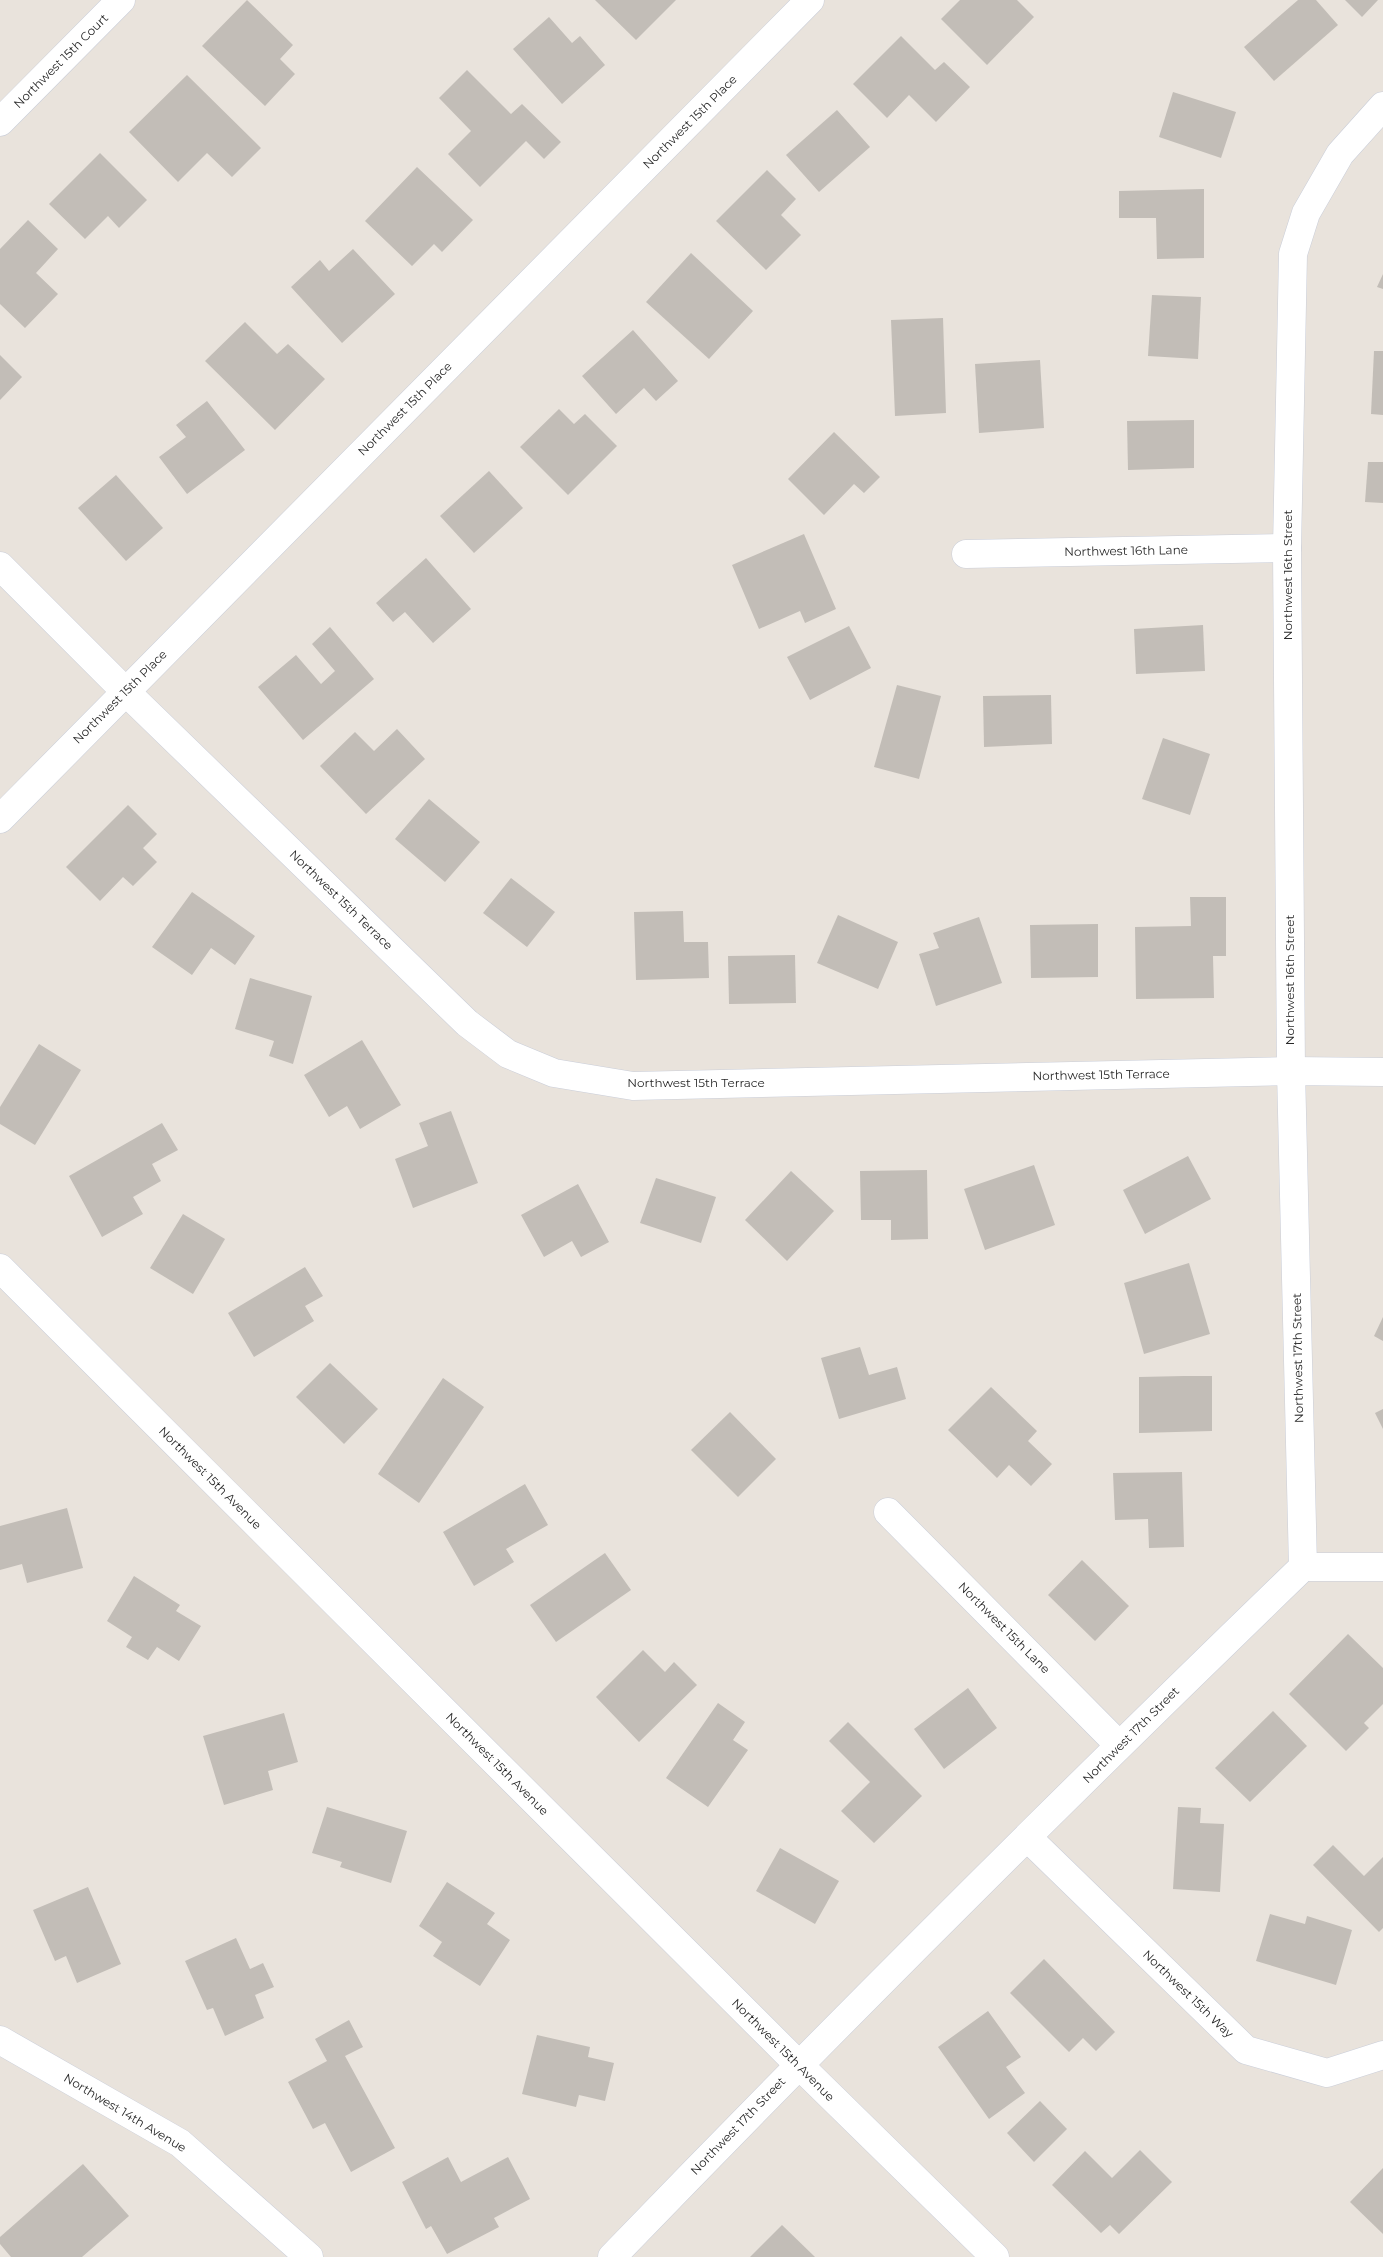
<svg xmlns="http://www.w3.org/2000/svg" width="1383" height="2257" viewBox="0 0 1383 2257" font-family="Montserrat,sans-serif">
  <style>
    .building { fill: #c2bdb7 }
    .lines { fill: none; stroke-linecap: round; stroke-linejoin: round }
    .minor-casing { stroke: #caced9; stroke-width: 29 }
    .tertiary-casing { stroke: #caced9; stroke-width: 29 }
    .minor { stroke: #fff; stroke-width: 28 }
    .tertiary { stroke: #fff; stroke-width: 28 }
    .labels { text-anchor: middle; stroke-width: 4; stroke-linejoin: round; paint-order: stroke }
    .street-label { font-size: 12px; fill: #282828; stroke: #fff }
  </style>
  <rect width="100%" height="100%" fill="#e9e3dc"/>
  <g class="building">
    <path d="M247 0 293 45 280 59 295 74 265 106 202 46Z"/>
    <path d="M595 0H676L636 40Z"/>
    <path d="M960 0H1017L1034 17 987 65 941 19Z"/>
    <path d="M1298 0H1316L1338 25 1274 81 1244 47Z"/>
    <path d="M1345 0H1378L1362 17Z"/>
    <path d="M549 17 572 43 580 36 605 65 562 104 513 49Z"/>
    <path d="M901 36 935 70 944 62 970 87 936 122 909 95 887 118 853 84Z"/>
    <path d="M467 70 511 114 522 104 561 142 544 159 526 141 480 187 448 154 471 131 439 98Z"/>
    <path d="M187 75 261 148 232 177 207 153 178 182 129 132Z"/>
    <path d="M1173 92 1236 112 1221 158 1159 137Z"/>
    <path d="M837 110 870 147 819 192 786 155Z"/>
    <path d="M100 153 147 200 119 228 108 216 85 239 49 204Z"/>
    <path d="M417 167 473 220 442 252 434 244 412 266 365 221Z"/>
    <path d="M767 170 796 199 781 215 801 235 766 270 716 221Z"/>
    <path d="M1204 189V258L1157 259 1156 218H1119V191Z"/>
    <path d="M28 220 58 249 36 273 58 294 25 328 0 304V249Z"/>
    <path d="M353 249 395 294 342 343 291 287 320 260 329 271Z"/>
    <path d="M691 253 753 311 709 359 646 302Z"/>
    <path d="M1383 274V289L1377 287Z"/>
    <path d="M1152 295 1201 297 1198 359 1148 356Z"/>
    <path d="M943 318 946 413 895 416 891 320Z"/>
    <path d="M245 322 277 354 288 344 325 379 275 430 205 361Z"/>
    <path d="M633 330 678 381 656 401 644 388 616 414 582 376Z"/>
    <path d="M1374 351H1383V415L1371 414Z"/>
    <path d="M0 355 22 377 0 400Z"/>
    <path d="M1040 360 1044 428 979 433 975 364Z"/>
    <path d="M207 401 245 450 187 494 159 457 186 437 176 425Z"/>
    <path d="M559 409 574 424 585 414 617 446 568 495 520 447Z"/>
    <path d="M1194 420V468L1128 470 1127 421Z"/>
    <path d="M834 432 880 477 864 493 854 484 824 515 788 479Z"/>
    <path d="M1368 462H1383V503L1365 502Z"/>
    <path d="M489 471 523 508 474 553 440 516Z"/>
    <path d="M116 475 163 528 126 561 78 508Z"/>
    <path d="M804 534 836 609 805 623 800 611 759 629 732 565Z"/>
    <path d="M426 558 471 609 433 643 405 612 393 622 376 603Z"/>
    <path d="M1203 625 1205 671 1136 674 1134 629Z"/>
    <path d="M849 626 871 668 810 700 787 657Z"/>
    <path d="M330 627 374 679 303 740 258 687 296 655 321 684 335 671 312 644Z"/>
    <path d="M897 685 941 696 919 779 874 767Z"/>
    <path d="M1051 695 1052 744 984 747 983 696Z"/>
    <path d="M397 729 425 759 366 814 320 766 355 732 374 751Z"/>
    <path d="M1163 738 1210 754 1190 815 1142 799Z"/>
    <path d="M429 799 480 842 445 882 395 839Z"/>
    <path d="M128 805 157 834 143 848 157 862 133 886 123 877 100 901 66 867Z"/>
    <path d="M511 878 555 912 527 947 483 913Z"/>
    <path d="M192 892 255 936 235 965 211 948 192 975 152 947Z"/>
    <path d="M1190 897H1226V956H1213L1214 998 1136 999 1135 927 1191 926Z"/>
    <path d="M683 911 684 942H708L709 978 636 980 634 912Z"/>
    <path d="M838 915 898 942 878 989 817 963Z"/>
    <path d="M979 917 1002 983 936 1006 919 954 939 948 933 933Z"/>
    <path d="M1098 924V977L1031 978 1030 925Z"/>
    <path d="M795 955 796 1003 729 1004 728 956Z"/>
    <path d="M250 978 312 996 293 1064 269 1056 274 1041 235 1029Z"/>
    <path d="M362 1040 401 1105 360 1129 347 1106 329 1117 304 1075Z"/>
    <path d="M39 1044 81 1070 35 1145 0 1124V1107Z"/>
    <path d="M451 1111 478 1183 413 1208 395 1159 428 1146 419 1123Z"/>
    <path d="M162 1123 178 1150 152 1164 161 1181 133 1197 143 1214 102 1237 69 1176Z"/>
    <path d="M1188 1156 1211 1199 1145 1234 1123 1190Z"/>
    <path d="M1034 1165 1055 1225 985 1250 964 1189Z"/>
    <path d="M927 1170 928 1239 891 1240V1220H861L860 1171Z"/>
    <path d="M791 1171 834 1211 787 1261 745 1220Z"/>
    <path d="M656 1178 716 1197 701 1243 640 1223Z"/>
    <path d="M578 1184 609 1242 581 1257 572 1241 544 1257 521 1215Z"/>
    <path d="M183 1214 225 1239 193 1294 150 1268Z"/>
    <path d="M1189 1263 1210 1334 1144 1354 1124 1283Z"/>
    <path d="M305 1267 323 1296 305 1306 314 1321 254 1357 228 1313Z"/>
    <path d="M1383 1317V1341L1374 1336Z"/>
    <path d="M860 1347 869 1375 897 1367 906 1399 839 1419 821 1358Z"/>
    <path d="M330 1363 378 1409 344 1444 296 1397Z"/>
    <path d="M1184 1376H1212V1431L1139 1433V1377Z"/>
    <path d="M443 1378 484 1407 419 1503 378 1474Z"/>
    <path d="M991 1387 1037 1431 1028 1441 1052 1464 1031 1486 1009 1465 997 1478 948 1430Z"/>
    <path d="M1383 1409V1429L1375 1413Z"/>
    <path d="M730 1412 776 1459 738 1497 691 1450Z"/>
    <path d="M1182 1472 1184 1547 1149 1548 1148 1519 1115 1520 1113 1473Z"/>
    <path d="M525 1484 548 1525 506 1549 514 1562 474 1586 443 1532Z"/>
    <path d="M67 1508 83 1568 27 1583 22 1564 0 1570V1526Z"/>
    <path d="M605 1553 631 1590 556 1642 530 1605Z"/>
    <path d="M1082 1560 1129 1606 1095 1641 1048 1595Z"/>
    <path d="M134 1576 180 1605 176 1611 201 1626 179 1661 157 1647 148 1660 126 1647 132 1637 107 1621Z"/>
    <path d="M1348 1634 1383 1668V1704L1364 1723 1369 1728 1346 1751 1289 1694Z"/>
    <path d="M643 1650 665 1672 674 1662 697 1685 639 1742 596 1697Z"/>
    <path d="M968 1688 997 1728 944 1769 914 1729Z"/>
    <path d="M718 1703 745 1722 733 1740 748 1750 708 1807 666 1778Z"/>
    <path d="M1273 1711 1307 1746 1250 1802 1215 1768Z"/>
    <path d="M284 1713 298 1762 268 1771 273 1790 224 1805 203 1736Z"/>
    <path d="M848 1722 922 1796 874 1843 841 1811 870 1782 829 1741Z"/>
    <path d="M327 1807 407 1831 391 1883 340 1867 342 1862 312 1853Z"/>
    <path d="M1178 1807 1201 1808 1200 1823 1224 1824 1220 1892 1173 1889Z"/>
    <path d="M1333 1845 1364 1876 1383 1857V1928L1379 1932 1313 1865Z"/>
    <path d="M780 1848 839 1881 815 1924 756 1891Z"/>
    <path d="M447 1882 495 1913 487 1924 510 1940 480 1986 433 1956 442 1942 419 1926Z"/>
    <path d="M88 1887 121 1964 77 1983 66 1956 55 1961 33 1910Z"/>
    <path d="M1270 1914 1305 1924 1307 1916 1352 1930 1336 1985 1256 1961Z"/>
    <path d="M236 1938 250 1969 263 1963 274 1987 255 1995 264 2018 225 2036 213 2008 207 2010 185 1961Z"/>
    <path d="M1044 1959 1115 2032 1096 2051 1083 2038 1069 2052 1010 1993Z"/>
    <path d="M988 2011 1021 2057 1006 2067 1025 2093 989 2119 938 2047Z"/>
    <path d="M349 2020 363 2047 345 2056 395 2148 351 2172 325 2123 313 2129 288 2082 327 2061 315 2039Z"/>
    <path d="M537 2035 590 2047 588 2057 614 2063 605 2101 579 2095 576 2107 522 2094Z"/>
    <path d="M1040 2101 1067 2129 1034 2162 1007 2133Z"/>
    <path d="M1140 2150 1172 2182 1119 2234 1110 2225 1101 2233 1052 2185 1085 2151 1112 2178Z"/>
    <path d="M448 2157 461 2182 508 2157 530 2199 494 2218 499 2227 447 2254 431 2226 426 2229 402 2182Z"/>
    <path d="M83 2164 129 2216 82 2257H11L0 2244V2237Z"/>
    <path d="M1383 2168V2234L1350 2202Z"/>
    <path d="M782 2225 815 2257H750Z"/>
  </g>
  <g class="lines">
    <defs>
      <g id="minor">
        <path d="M0 122 121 0"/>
        <path d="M966 554 1287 548"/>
        <path d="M0 566 126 692 467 1023 508 1054 554 1073 633 1086 1291 1071 1383 1072"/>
        <path d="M0 819 810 0"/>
        <path d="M888 1512 1119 1745"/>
        <path d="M1303 1567H1383"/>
        <path d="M1028 1838 1246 2050 1327 2073 1383 2055"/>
        <path d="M0 2040 180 2143 309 2257"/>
        <path d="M612 2257C838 2023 1069 1793 1303 1567L1291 1071 1287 548 1293 254 1306 213 1340 154 1383 106"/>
      </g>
      <path id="tertiary" d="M0 1268 798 2064 995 2257"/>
    </defs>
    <use href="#minor" class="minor-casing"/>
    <use href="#tertiary" class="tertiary-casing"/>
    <use href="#minor" class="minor"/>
    <use href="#tertiary" class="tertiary"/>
  </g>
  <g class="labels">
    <g class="street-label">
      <text transform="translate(61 61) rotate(-45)" y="4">Northwest 15th Court</text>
      <text transform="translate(690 122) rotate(-45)" y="4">Northwest 15th Place</text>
      <text transform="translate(405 409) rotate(-45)" y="4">Northwest 15th Place</text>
      <text transform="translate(1126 551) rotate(-1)" y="4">Northwest 16th Lane</text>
      <text transform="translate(1288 575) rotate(-90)" y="4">Northwest 16th Street</text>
      <text transform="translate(120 697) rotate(-45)" y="4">Northwest 15th Place</text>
      <text transform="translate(341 900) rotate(44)" y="4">Northwest 15th Terrace</text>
      <text transform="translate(1290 980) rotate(-90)" y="4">Northwest 16th Street</text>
      <text transform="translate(1101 1075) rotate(-1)" y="4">Northwest 15th Terrace</text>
      <text x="696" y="1087">Northwest 15th Terrace</text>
      <text transform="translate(1298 1358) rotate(-91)" y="4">Northwest 17th Street</text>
      <text transform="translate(210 1478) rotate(45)" y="4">Northwest 15th Avenue</text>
      <text transform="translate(1004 1628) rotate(45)" y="4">Northwest 15th Lane</text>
      <text transform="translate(1131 1735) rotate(-45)" y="4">Northwest 17th Street</text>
      <text transform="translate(497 1764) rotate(45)" y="4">Northwest 15th Avenue</text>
      <text transform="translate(1188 1994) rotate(44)" y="4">Northwest 15th Way</text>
      <text transform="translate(783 2050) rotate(45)" y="4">Northwest 15th Avenue</text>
      <text transform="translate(125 2113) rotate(31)" y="4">Northwest 14th Avenue</text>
      <text transform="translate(738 2126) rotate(-46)" y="4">Northwest 17th Street</text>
    </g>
  </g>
</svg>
